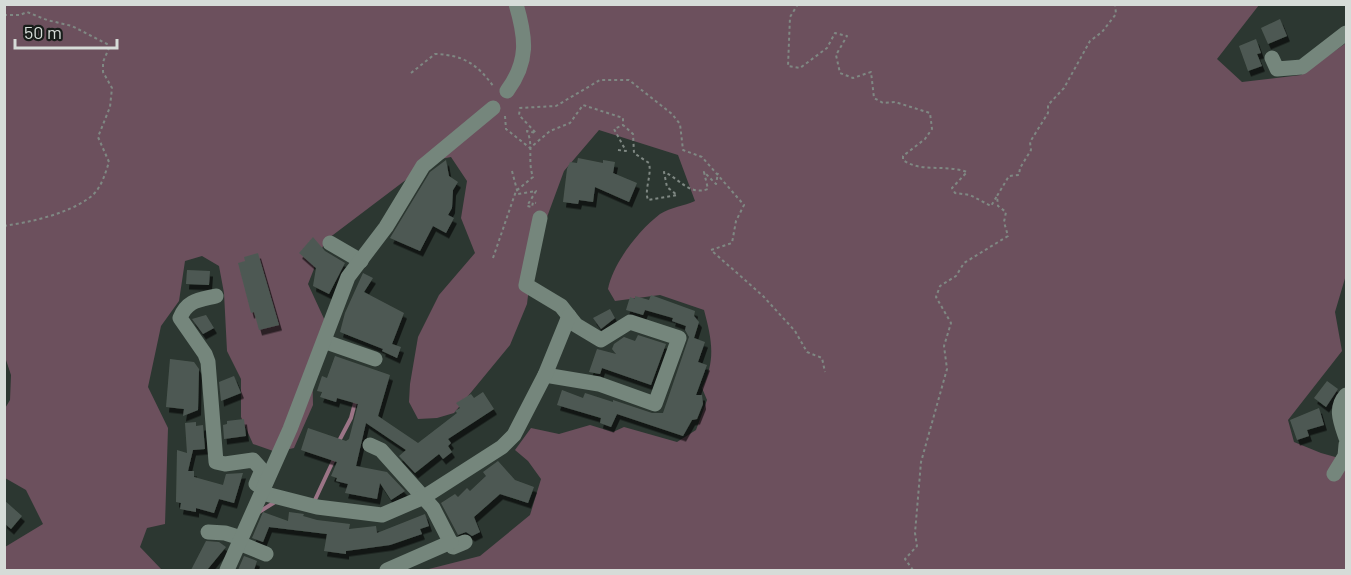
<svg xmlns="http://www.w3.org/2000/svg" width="1351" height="575" viewBox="0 0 1351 575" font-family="Barlow,sans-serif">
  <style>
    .green { fill: #6c505d }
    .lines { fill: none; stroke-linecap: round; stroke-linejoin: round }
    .stream { stroke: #9b7486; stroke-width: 4 }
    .building { fill: #4e5953; filter: url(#shadow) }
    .path { stroke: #7f8883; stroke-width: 2; stroke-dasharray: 3 3; stroke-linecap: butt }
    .minor { stroke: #75867c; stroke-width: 15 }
  </style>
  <defs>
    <filter id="shadow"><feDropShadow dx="3" dy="5.5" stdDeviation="0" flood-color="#0009"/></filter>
  </defs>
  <rect width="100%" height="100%" fill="#2c3731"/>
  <path class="green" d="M5 5H1259L1217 59 1242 82 1301 75 1346 43V275L1335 312 1342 351 1288 420 1294 442 1321 453 1346 460V570H425L480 556 530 515 541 479 528 461 515 450 531 428 559 434 590 425 613 432 624 427 677 442 696 430 707 400 702 388C716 360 712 340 704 310L660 295 615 301 608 289C613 263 639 230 660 214 671 207 684 206 695 201L678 155 599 130 564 171 533 255 527 304 510 345 454 413 437 418 418 419 409 402 410 384 418 337 439 295 475 253 461 218 467 181 451 157 420 163 407 179 325 241 308 284 326 323 312 361 313 405 294 448 276 452 253 444 241 417V379L227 351 224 293 219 266 202 256 185 261 179 301 161 326 148 387 168 428 165 524 147 528 140 547 162 570H5V547L43 524 26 490 5 478 4 410 10 400 11 375 4 354Z"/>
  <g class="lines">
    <g class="stream">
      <path d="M339 441 351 418 356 399"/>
      <path d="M314 502 335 457"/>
      <path d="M259 512 275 502"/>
    </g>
  </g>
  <g class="building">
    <path d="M1280 19 1287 36 1268 44 1261 28Z"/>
    <path d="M1256 39 1261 53 1257 54 1262 66 1248 71 1239 46Z"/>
    <path d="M578 158 603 163V160L615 162 613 173 637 183 629 202 595 187 593 202 579 200 578 204 563 202 567 169 570 162 577 163Z"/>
    <path d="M446 160 449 176 458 182 453 190 452 208 448 215 454 218 446 233 433 226 420 251 390 238 430 172Z"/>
    <path d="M313 237 325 251 345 263 329 294 313 286 316 268 299 253Z"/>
    <path d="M258 253 279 325 259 330 254 312 251 313 238 263 245 261 244 257Z"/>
    <path d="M187 270 210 271 209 285 186 284Z"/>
    <path d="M363 273 373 278 364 292 404 313 392 344 401 347 397 358 382 351 383 349 340 332 345 313Z"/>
    <path d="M651 295 695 311 694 316 699 322 694 338 705 342 698 362 707 365 696 395H702L703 404 697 419 692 420 683 436 617 414 611 427 600 423 601 418 557 405 562 390 583 398 585 393 613 402V400L652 413H663L689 337 685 330 686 326 672 321 673 318 645 310 643 315 626 310 630 297 635 299V296L649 300Z"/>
    <path d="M610 309 615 318 601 329 593 318Z"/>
    <path d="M206 315 214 328 203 334 192 319Z"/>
    <path d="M638 335 666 344 651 385 602 368 600 374 589 372 597 349 616 354 612 349 614 344 624 337 635 341Z"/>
    <path d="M335 356 390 375 378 416 418 443 457 413 455 411 460 408 456 403 471 394 474 398 483 392 494 409 448 439 451 443 448 446 452 452 443 459 439 454 415 473 399 456 406 450 366 423 356 466 387 472 405 491 391 500 380 483 377 499 345 493 348 484 336 481 337 478 331 476 337 462 301 450 308 428 346 441 349 439 358 404 337 398 336 402 320 397 322 392 317 391 322 376 327 378Z"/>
    <path d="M170 359 194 362 199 369 198 410 183 416 184 409 166 407Z"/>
    <path d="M234 376 241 393 221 401 219 382Z"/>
    <path d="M1327 381 1338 389 1326 407 1314 398Z"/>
    <path d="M1319 408 1324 425 1307 430 1309 436 1297 440 1290 420Z"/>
    <path d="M244 419 246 436 224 439 223 425 227 424V421Z"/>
    <path d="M196 422V426L203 425 205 449 193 450 188 471H194V477L223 485 226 474 243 473 234 503 219 499 214 513 196 508V512L180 509 181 503 176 502 177 450 187 453 185 423Z"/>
    <path d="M498 461 515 480 534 487 528 503 500 494 474 517 480 532 472 536 466 532 458 535 441 503 455 494 458 497 467 488 470 491 486 476 483 472Z"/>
    <path d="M4 500 22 516 11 529 4 523Z"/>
    <path d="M263 512 288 521 289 512 304 514 303 516 317 520 350 524 349 529 376 526 377 533 425 514 429 526 420 529 422 534 390 545 346 551V554L324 551 327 534 269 527 263 542 252 538Z"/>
    <path d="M206 541 219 542 226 547 207 570H191Z"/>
    <path d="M244 556 257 561 254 570H238Z"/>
  </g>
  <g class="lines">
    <g class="path">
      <path d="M798 4 790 17 788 66 800 68 827 48 835 33 847 36 836 55 840 73 853 78 871 72 874 98 883 103 895 102 930 113 932 129 925 139 903 156V160C921 173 946 164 967 172L952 188 955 193 970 195 991 206 997 196"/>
      <path d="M4 15H20L27 12 47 20 72 26 107 44 109 48 103 62V72L112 88 110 107 98 137 109 162C105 174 101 190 89 198 67 214 31 222 4 226"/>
      <path d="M411 73 435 54C464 55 477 64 494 87"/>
      <path d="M505 116 506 129 530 148 550 131 570 123 583 105 623 118V125L633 134 634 153 649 163C652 176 644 189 648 200L677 195 667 187 664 172C679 178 689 196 708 189L704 172 716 184 718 173"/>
      <path d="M618 150 626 151 614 129 623 125"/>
      <path d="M512 171 518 194 536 191 527 206 532 207 533 202 536 203"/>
      <path d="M493 258 516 191 533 177C527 160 534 145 527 131L536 133 519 115 520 108 556 106 600 80H629L672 114 680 124 683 150 702 157 744 205 736 221 732 243 711 250 763 296 795 331 807 352 822 358 825 372"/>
      <path d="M913 570 905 559 917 546 915 533 921 462 947 369 944 346 951 323 936 297 940 286 956 276 964 263 1008 236 1004 222 1006 212 998 206 997 196 1009 176 1019 175 1020 168 1031 150 1030 142 1048 113V105L1064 88 1090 41 1102 32 1116 14 1115 4"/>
    </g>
    <g class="minor">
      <path d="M1272 58 1277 69 1302 67 1346 33"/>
      <path d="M507 91C529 61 526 38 516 4"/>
      <path d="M540 218 526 285 561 306 576 325 601 340 630 322 679 338 655 404 599 384 545 375"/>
      <path d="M330 243 361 261"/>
      <path d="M216 296C199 300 187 300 180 318L205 354 208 362 216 462 225 464 253 460 262 470 256 484"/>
      <path d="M326 342 375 359"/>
      <path d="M1346 395C1334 408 1341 423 1346 438"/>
      <path d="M370 445 381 450 433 508 453 547 465 542"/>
      <path d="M1334 474 1345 456 1346 445"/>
      <path d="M262 493 317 507 382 515 424 497 502 447 514 435 545 375 569 316"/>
      <path d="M208 532 225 533 241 538"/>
      <path d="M239 543 266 554"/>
      <path d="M227 570 290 429 348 277 386 227 423 166 493 108"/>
      <path d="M387 570 451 542"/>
    </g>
  </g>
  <rect width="1351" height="575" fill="none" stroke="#d6dcd8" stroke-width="12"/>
  <path d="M15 39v9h102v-9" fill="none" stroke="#d6dcd8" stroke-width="3"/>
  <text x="24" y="39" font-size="18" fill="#d6dcd8" stroke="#181d1a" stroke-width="4.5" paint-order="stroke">50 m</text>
</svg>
